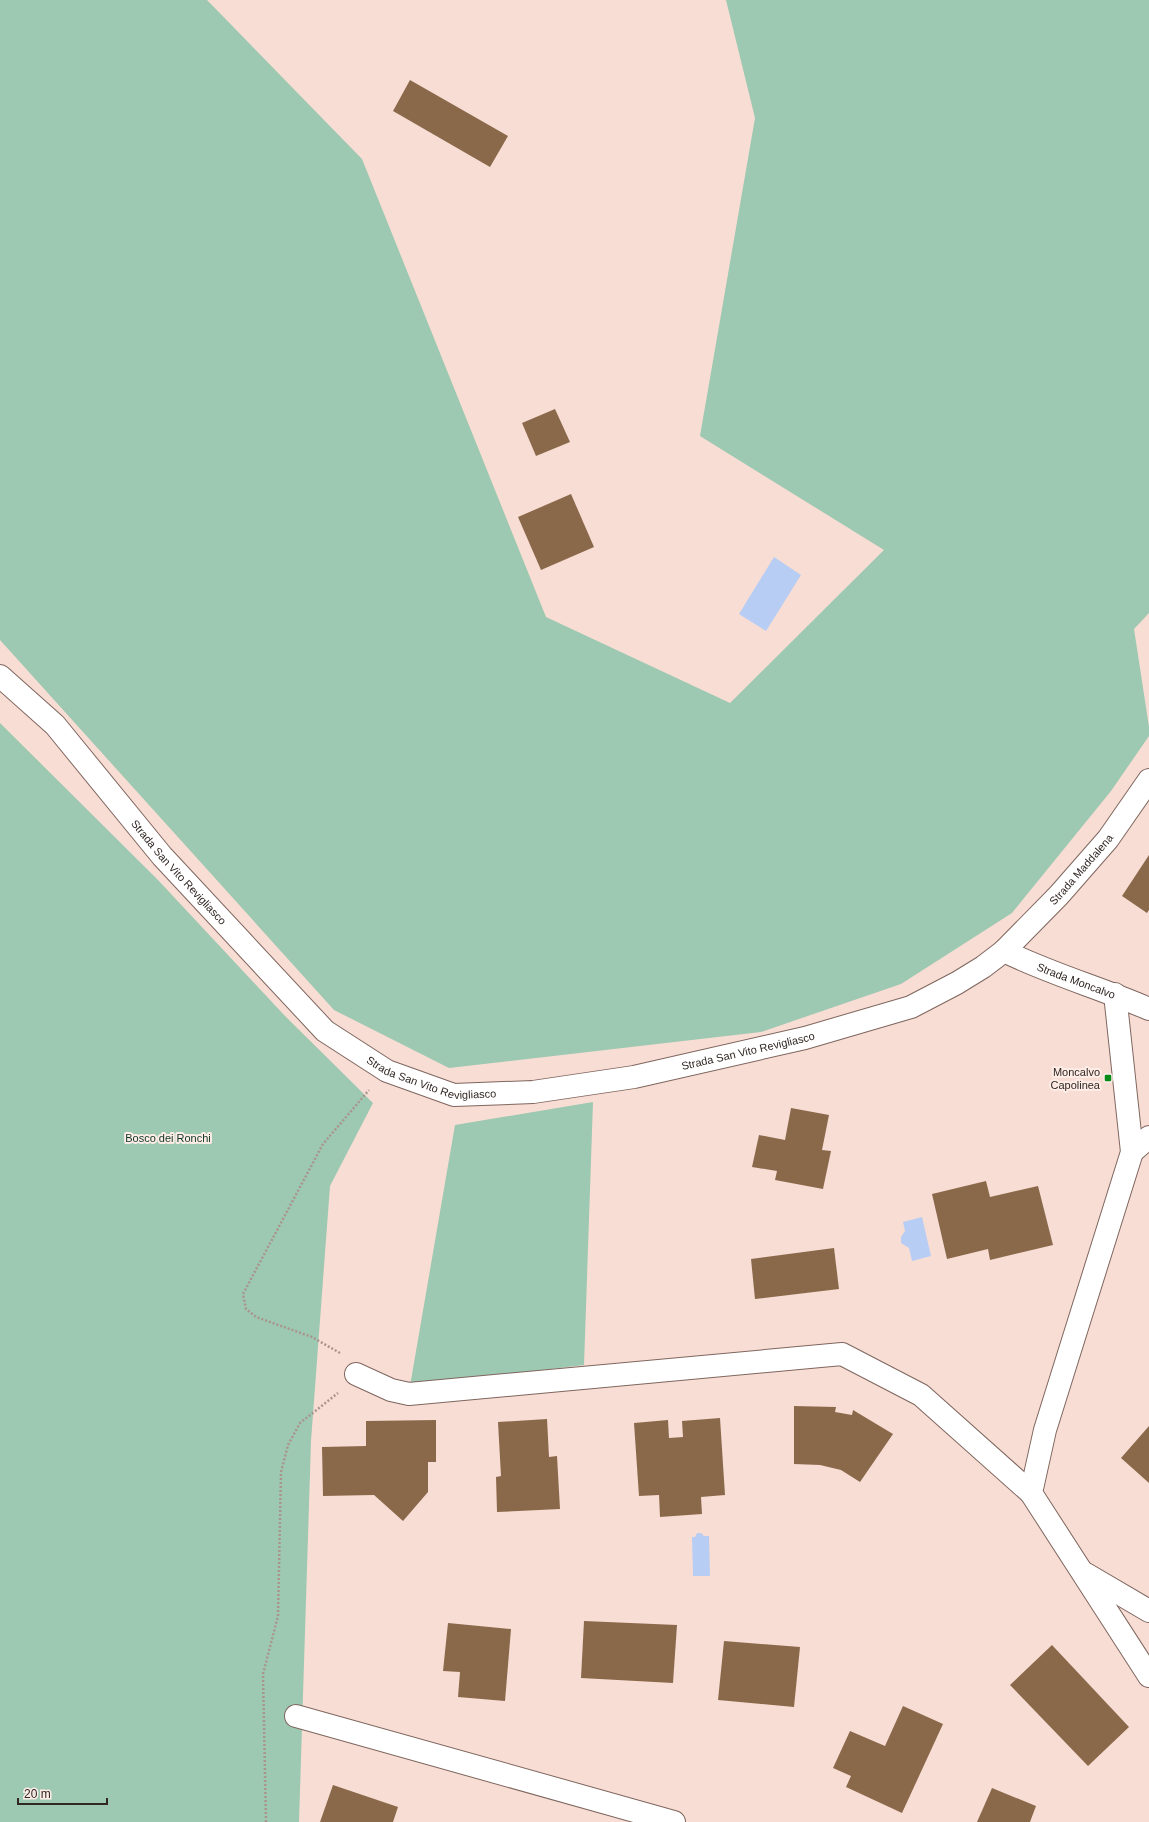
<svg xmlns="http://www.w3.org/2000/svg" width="1149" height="1822" viewBox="0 0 1149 1822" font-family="Helvetica,sans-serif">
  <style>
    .green { fill: #9dc8b1 }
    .water { fill: #b7cdf4 }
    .building { fill: #8a694b }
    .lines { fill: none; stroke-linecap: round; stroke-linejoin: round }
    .street-casing { stroke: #7e665e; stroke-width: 24 }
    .secondary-casing { stroke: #7e665e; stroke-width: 24 }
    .path { stroke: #a9958e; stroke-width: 2.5; stroke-dasharray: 2 2; stroke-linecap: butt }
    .street { stroke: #fff; stroke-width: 22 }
    .secondary { stroke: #fff; stroke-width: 22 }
    .poi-dot { fill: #078c19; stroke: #feede7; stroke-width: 1.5 }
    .labels { text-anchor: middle; stroke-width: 4; stroke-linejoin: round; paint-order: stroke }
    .street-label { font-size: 11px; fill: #302623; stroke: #feede7 }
    .poi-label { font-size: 11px; fill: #302623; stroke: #feede7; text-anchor: end }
    .park-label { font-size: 11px; fill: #0d3524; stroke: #feede7 }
  </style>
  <rect width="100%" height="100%" fill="#f8ddd4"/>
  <g class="green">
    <path d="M0 0H207L362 159 546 617 730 703 884 550 700 436 755 118 726 0H1149V613L1134 629 1149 727V736L1111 791 1012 913 901 984 761 1032 449 1068 334 1010 0 640Z"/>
    <path d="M0 723 158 880 285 1016 373 1103 330 1186 311 1441 299 1822H0Z"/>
    <path d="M593 1102 584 1365 410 1386 455 1125Z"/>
  </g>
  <g class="water">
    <path d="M774 557 801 575 766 631 739 614Z"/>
    <path d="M922 1217 931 1256 912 1261 909 1248 901 1243V1237L905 1231 903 1222Z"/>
    <path d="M697 1533H701L704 1536H709L710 1576H693L692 1537H695Z"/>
  </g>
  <g class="building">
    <path d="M410 80 508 136 490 167 393 111Z"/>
    <path d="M555 409 570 442 536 456 522 423Z"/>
    <path d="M571 494 594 547 541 570 518 517Z"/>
    <path d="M1149 855V910L1147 913 1122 896Z"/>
    <path d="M791 1108 829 1115 822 1150 831 1151 823 1189 775 1180 777 1171 752 1167 759 1135 785 1140Z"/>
    <path d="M986 1181 990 1197 1038 1186 1053 1245 990 1260 988 1249 947 1259 932 1194Z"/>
    <path d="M834 1248 839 1289 755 1299 751 1259Z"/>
    <path d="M794 1406 836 1407 835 1412 852 1415 853 1410 893 1434 860 1482 841 1470 820 1465 794 1464Z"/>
    <path d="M720 1418 725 1495 701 1497 702 1514 660 1517 659 1495 639 1496 634 1423 668 1420 669 1438 683 1437 682 1421Z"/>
    <path d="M547 1419 549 1457 557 1456 560 1509 497 1512 496 1477 501 1476 498 1422Z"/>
    <path d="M436 1420V1462H428V1492L403 1521 374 1495 323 1496 322 1447 366 1446V1421Z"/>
    <path d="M1149 1426V1483L1121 1458Z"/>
    <path d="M584 1621 677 1625 673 1683 581 1678Z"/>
    <path d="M448 1623 511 1629 505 1701 458 1697 460 1672 443 1671Z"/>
    <path d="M724 1641 800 1647 794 1707 718 1700Z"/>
    <path d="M1052 1645 1129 1727 1088 1766 1010 1685Z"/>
    <path d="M903 1706 943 1724 902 1813 846 1787 851 1776 833 1768 850 1731 885 1746Z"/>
    <path d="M333 1785 398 1807 393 1822H320Z"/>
    <path d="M992 1788 1036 1806 1030 1822H977Z"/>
  </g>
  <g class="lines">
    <defs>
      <g id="street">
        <path id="s1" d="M1004 951C1050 974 1101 988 1149 1009"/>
        <path d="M1115 994 1132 1152 1045 1430 1031 1493 1149 1676"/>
        <path d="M1132 1152 1149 1137"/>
        <path d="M356 1374 391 1390 409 1394 842 1354 921 1395 1031 1493"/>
        <path d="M1086 1574 1149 1611"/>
        <path d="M296 1716 674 1822"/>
      </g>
      <g id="secondary">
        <path id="s2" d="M0 676 55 725 162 856 325 1031 387 1071 454 1095 533 1092 634 1077 805 1038 911 1007 957 983 983 967 1004 951 1059 895 1108 839 1149 780"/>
      </g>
    </defs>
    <use href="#street" class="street-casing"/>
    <use href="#secondary" class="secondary-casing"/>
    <g class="path">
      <path d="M340 1353 312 1337 256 1317 246 1309 243 1294 323 1144 369 1090"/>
      <path d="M266 1822 263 1674 278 1616 281 1472 288 1445 300 1423 338 1393"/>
    </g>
    <use href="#street" class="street"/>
    <use href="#secondary" class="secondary"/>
  </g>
  <rect class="poi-dot" x="1104" y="1074" width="8" height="8" rx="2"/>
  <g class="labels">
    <g class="street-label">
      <text dy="4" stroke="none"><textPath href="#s2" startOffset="1315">Strada Maddalena</textPath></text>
      <text dy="4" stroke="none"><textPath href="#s2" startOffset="266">Strada San Vito Revigliasco</textPath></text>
      <text dy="4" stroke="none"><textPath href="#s1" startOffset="78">Strada Moncalvo</textPath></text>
      <text dy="4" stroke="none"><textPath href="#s2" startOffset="925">Strada San Vito Revigliasco</textPath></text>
      <text dy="4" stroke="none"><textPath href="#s2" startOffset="601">Strada San Vito Revigliasco</textPath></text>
    </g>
    <g class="poi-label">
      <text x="1100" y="1076">Moncalvo<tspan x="1100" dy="13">Capolinea</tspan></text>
    </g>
    <g class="park-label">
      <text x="168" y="1142">Bosco dei Ronchi</text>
    </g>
  </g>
  <path d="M18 1798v6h89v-6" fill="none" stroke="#302623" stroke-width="2"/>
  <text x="24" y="1798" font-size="12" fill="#302623" stroke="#feede7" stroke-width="3" paint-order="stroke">20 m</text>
</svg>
